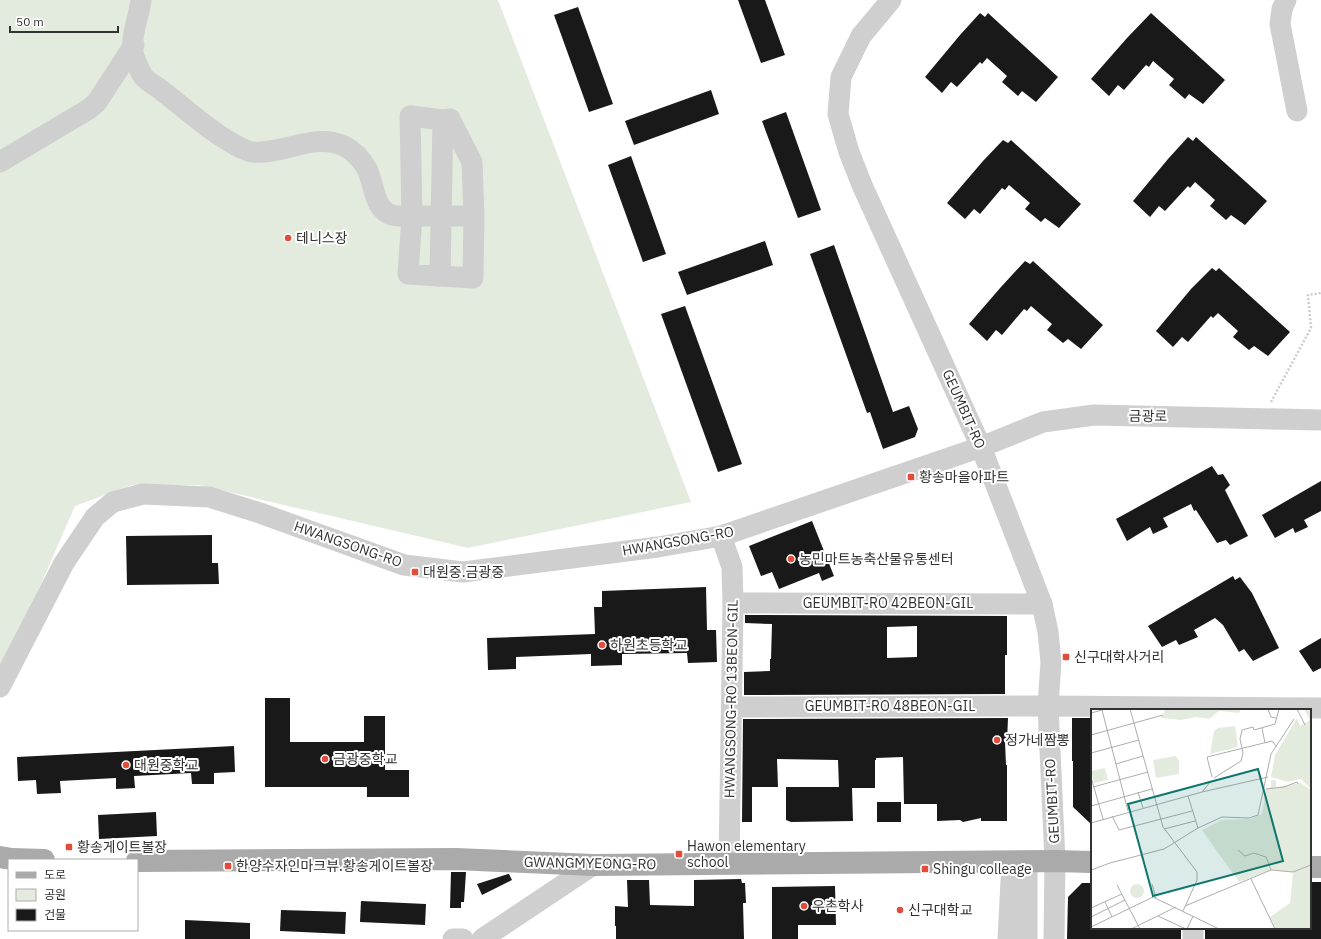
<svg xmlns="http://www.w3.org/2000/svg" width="1321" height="939" viewBox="0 0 1321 939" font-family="'IBM Plex Sans','Noto Sans KR',sans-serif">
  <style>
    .green { fill: #e3ebde }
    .building { fill: #191919; fill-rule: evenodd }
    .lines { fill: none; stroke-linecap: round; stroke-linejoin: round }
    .path { stroke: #ccc; stroke-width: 2.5; stroke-dasharray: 2 2; stroke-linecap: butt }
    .minor { stroke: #cfcfcf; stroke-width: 21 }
    .major { stroke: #aaa; stroke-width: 22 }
    .poi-dot { fill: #e24c3b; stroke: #fff; stroke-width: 1.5 }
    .labels { text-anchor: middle; stroke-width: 4; stroke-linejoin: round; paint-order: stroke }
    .poi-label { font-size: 14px; fill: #323232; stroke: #fff; text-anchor: start }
    .street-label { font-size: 14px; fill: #323232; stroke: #fff }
    .inset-road { fill: none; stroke: #adadad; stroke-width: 1 }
    .view { fill: #0f766e; fill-opacity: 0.15; stroke: #0f766e; stroke-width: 2 }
    .inset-edge { fill: none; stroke: #323232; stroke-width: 2 }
  </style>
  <rect width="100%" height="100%" fill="#fff"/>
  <path class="green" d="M0 0H498L691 502 468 548 199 485H132L75 506 0 678Z"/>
  <g class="building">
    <path d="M738 0H765L785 55 761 63Z"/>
    <path d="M578 7 613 104 589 112 554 15Z"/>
    <path d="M980 13 985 17 988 13 1058 77 1036 102 1022 91 1018 96 1002 82 1007 76 987 58 982 64 980 62 957 87 951 82 942 93 925 77 960 35Z"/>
    <path d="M1151 13 1225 80 1203 104 1189 94 1185 99 1169 85 1174 79 1153 61 1149 67 1146 65 1124 90 1118 85 1109 96 1091 79 1127 38Z"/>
    <path d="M711 90 719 114 634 145 625 121Z"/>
    <path d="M786 112 821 210 798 218 762 121Z"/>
    <path d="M1188 137 1193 141 1196 137 1267 201 1245 225 1231 215 1226 220 1210 206 1215 200 1195 182 1190 188 1188 186 1165 211 1159 206 1150 217 1133 201 1168 159Z"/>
    <path d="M1003 140 1008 143 1011 140 1081 204 1059 228 1045 218 1041 222 1025 209 1030 203 1009 185 1005 190 1002 188 980 214 974 209 965 219 947 203 983 161Z"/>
    <path d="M631 156 666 254 643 262 608 165Z"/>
    <path d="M765 241 773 265 687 295 678 272Z"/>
    <path d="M834 245 893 412 909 406 918 429 915 437 883 449 870 412 867 413 810 254Z"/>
    <path d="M1025 261 1030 264 1033 261 1103 325 1081 349 1068 339 1063 343 1047 330 1052 324 1031 306 1027 311 1024 309 1002 335 996 330 987 341 969 324 1001 287Z"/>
    <path d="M1212 268 1216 271 1219 268 1290 332 1268 356 1254 346 1249 350 1233 337 1238 331 1218 313 1213 318 1211 316 1188 342 1182 337 1173 347 1156 331 1191 289Z"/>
    <path d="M685 306 742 464 718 472 661 314Z"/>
    <path d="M1212 466 1218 475 1223 474 1230 485 1225 490 1248 536 1230 545 1226 540 1217 543 1196 510 1194 511 1191 504 1163 518 1168 527 1153 534 1150 527 1127 541 1116 519Z"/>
    <path d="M1321 481V511L1304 520 1308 527 1295 533 1293 528 1275 538 1262 515Z"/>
    <path d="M812 521 834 576 822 581 819 573 779 589 772 572 761 576 749 546Z"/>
    <path d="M212 535V563H218L219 584 127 585 126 536Z"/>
    <path d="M1233 576 1235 580 1240 577 1252 593 1279 648 1253 661 1244 649 1239 652 1223 625 1215 618 1194 630 1198 637 1179 645 1176 640 1162 647 1148 626Z"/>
    <path d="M706 587 707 630H716L717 662 688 663 687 653 622 654V665L591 666V654L516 657V669L488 670 487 638 595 634 594 607H602V591Z"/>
    <path d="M745 615 1007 616V655H1005V694L744 695V672L770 671V659H771L772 624 745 623ZM917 626V657L887 658V627Z"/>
    <path d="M1321 638V668L1313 672 1299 651Z"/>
    <path d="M265 698H290V742H364V716H385V770H409V797H367V787H265Z"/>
    <path d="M1008 718 1007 742H1005L1006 765H1007V821H981V818L963 822 960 820 937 821V804H904L903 757 876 758V760H875V788H852L853 821 791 822 786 820V787H839L838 760 777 759 778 787H752V822H742L743 719Z"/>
    <path d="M1072 718H1092V825L1073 807V761H1072Z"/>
    <path d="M234 746 235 772 214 773V784H192L191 773 134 776 135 788 116 789V778L60 781 61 793 37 794 36 780 18 781 17 757Z"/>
    <rect x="877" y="802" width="24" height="20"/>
    <path d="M156 812 157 836 99 839 98 815Z"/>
    <path d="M451 872H466L464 902H461V908H450Z"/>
    <path d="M508 874H509L512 880 482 895 477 884Z"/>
    <path d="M741 879 742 883H745L746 903H743L744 939H616V926H615V906L628 907 627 880H649L650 905 694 906V880Z"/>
    <path d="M1310 882H1321V939H1205V928H1310Z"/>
    <path d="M1082 883H1092V928H1181V939H1067L1068 897Z"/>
    <path d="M835 886 836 925H798V939H772V887Z"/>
    <path d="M361 901 426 904 425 925 360 922Z"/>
    <path d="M281 910 346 912 345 934 280 931Z"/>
    <path d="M185 920 250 923V939H185Z"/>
  </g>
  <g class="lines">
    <path class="path" d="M1271 402 1311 328 1308 295 1321 293"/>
    <g class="minor">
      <path d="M141 0C139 18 129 38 134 57 136 62 140 71 143 76 147 82 157 86 162 91 188 110 212 134 241 148 244 149 248 152 252 152 283 155 315 132 344 146 354 151 362 160 367 169 375 185 373 209 392 215 398 217 407 216 413 216 433 216 454 216 474 216L473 278 408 274 412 216 410 116 443 120 450 119 472 162 474 216"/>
      <path d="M891 0 861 36 841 77 838 114 849 152 862 185 981 447 1042 604 1048 632 1051 662 1048 706 1055 861 1054 939"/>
      <path d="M1286 0 1282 9 1280 24 1297 111"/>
      <path d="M0 162 89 109 97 102 134 45"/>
      <path d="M440 276 443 120"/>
      <path d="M721 536 732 567 733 603 729 864"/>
      <path d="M733 603 1042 604"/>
      <path d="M0 687 64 563 95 517 113 502 143 494 209 497 260 513 404 565 463 572 658 547 721 536 981 447 1043 422 1094 415 1321 420"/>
      <path d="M732 707 1048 706 1321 708"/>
      <path d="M453 939H463"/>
      <path d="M482 939 593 865"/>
      <path d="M1008 939 1012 862"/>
      <path d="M1027 939V862"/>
      <path d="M1193 939V928"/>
    </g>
    <g class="major">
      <path d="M0 857 12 859 44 860"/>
      <path d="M137 861 456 859 593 865 1055 861 1092 862"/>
      <path d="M1310 867H1321"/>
    </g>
  </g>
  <g class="poi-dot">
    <circle cx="288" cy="238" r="4"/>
    <rect x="907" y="473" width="8" height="8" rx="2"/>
    <circle cx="791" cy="559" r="4"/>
    <rect x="411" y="568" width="8" height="8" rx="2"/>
    <circle cx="602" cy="645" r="4"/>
    <rect x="1062" y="653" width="8" height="8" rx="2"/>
    <circle cx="997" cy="740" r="4"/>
    <circle cx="325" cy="759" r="4"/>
    <circle cx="126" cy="765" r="4"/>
    <rect x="65" y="843" width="8" height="8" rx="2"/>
    <rect x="675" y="850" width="8" height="8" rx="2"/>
    <rect x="224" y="862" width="8" height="8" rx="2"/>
    <rect x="921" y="865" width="8" height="8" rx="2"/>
    <circle cx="804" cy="906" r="4"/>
    <circle cx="900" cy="910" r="4"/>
  </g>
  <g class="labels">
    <g class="poi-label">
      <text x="296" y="243">테니스장</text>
      <text x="919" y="482">황송마을아파트</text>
      <text x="799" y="564">농민마트농축산물유통센터</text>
      <text x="423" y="577">대원중.금광중</text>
      <text x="610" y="650">하원초등학교</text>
      <text x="1074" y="662">신구대학사거리</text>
      <text x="1005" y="745">정가네짬뽕</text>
      <text x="333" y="764">금광중학교</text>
      <text x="134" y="770">대원중학교</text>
      <text x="687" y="851">Hawon elementary<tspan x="687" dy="16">school</tspan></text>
      <text x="77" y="852">황송게이트볼장</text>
      <text x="236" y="871">한양수자인마크뷰.황송게이트볼장</text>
      <text x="933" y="874">Shingu colleage</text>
      <text x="812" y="911">우촌학사</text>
      <text x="908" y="915">신구대학교</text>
    </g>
    <g class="street-label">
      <text transform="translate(964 409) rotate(66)" y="5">GEUMBIT-RO</text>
      <text transform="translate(1148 416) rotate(1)" y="5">금광로</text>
      <text transform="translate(678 541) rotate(-10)" y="5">HWANGSONG-RO</text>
      <text transform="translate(348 544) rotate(19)" y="5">HWANGSONG-RO</text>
      <text x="888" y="608">GEUMBIT-RO 42BEON-GIL</text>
      <text transform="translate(731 699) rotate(-89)" y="5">HWANGSONG-RO 13BEON-GIL</text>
      <text x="890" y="711">GEUMBIT-RO 48BEON-GIL</text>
      <text transform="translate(1052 801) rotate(-93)" y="5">GEUMBIT-RO</text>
      <text transform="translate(590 863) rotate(1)" y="5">GWANGMYEONG-RO</text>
    </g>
  </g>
  <g transform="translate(1091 709)">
    <rect width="220" height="220" fill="#fff"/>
    <path d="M74 0H150L148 4 128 2 118 10 106 8 90 11 71 9 69 7 72 6ZM213 0H220V80L210 70 197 73 180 68 184 46 206 9 209 17 219 11ZM144 17 147 38 119 45 123 22 127 19ZM84 47 88 51V65L65 69 62 51ZM14 59 17 71 3 74 0 62ZM180 71H185V78L210 74 220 81V220H184L179 208 199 194 202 163 180 161 148 173 111 121 131 111 159 110 171 105 175 80 180 78ZM39 182a7 7 0 1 1 14 0a7 7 0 1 1-14 0Z" fill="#e3ebde"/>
    <path class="inset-road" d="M39 0 72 118 106 163V171L92 202M177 0 180 8 185 9M206 0 214 16M11 1 37 102M0 4 15 0M171 19 174 34M0 26 72 6M0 44 48 31M25 55 52 47M0 68 12 110M121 68 116 48 181 32 185 37M123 69 150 52 152 44 149 30 151 21 162 18 163 21 184 15 188 0M2 78 57 63M175 80 193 78 206 73 207 75M47 83 52 99M111 83 120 72M97 87 107 119M0 97 61 80M21 107 28 121 101 102M0 114 111 83 177 68M73 120 104 112M147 141 154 147 163 144 175 148 180 161M0 161 19 154 73 140 107 119 131 108 158 109 167 106 180 45 203 10M160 170 184 220M61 175 65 189M26 176 49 220M14 193 21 208M94 197 180 161 202 163 220 156M0 199 31 185M67 207 95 220M0 208 34 191M0 218 62 188 128 220M40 220 85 198M96 220 102 207"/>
    <path class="view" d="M167 60 192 152 62 187 37 95Z"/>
    <rect width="220" height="220" class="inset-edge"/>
  </g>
  <rect x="8" y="859" width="130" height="72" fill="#ffffff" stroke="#adadad"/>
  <rect x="16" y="872" width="20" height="6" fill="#aaaaaa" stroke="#adadad"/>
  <text x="44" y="879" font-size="12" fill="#323232">도로</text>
  <rect x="16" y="889" width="20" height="12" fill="#e3ebde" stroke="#adadad"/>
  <text x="44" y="899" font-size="12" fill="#323232">공원</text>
  <rect x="16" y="909" width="20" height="12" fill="#191919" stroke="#adadad"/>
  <text x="44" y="919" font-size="12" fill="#323232">건물</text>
  <path d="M10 26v6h108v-6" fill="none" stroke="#323232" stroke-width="2"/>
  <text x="16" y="26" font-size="12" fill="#323232" stroke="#ffffff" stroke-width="3" paint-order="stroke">50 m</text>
</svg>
